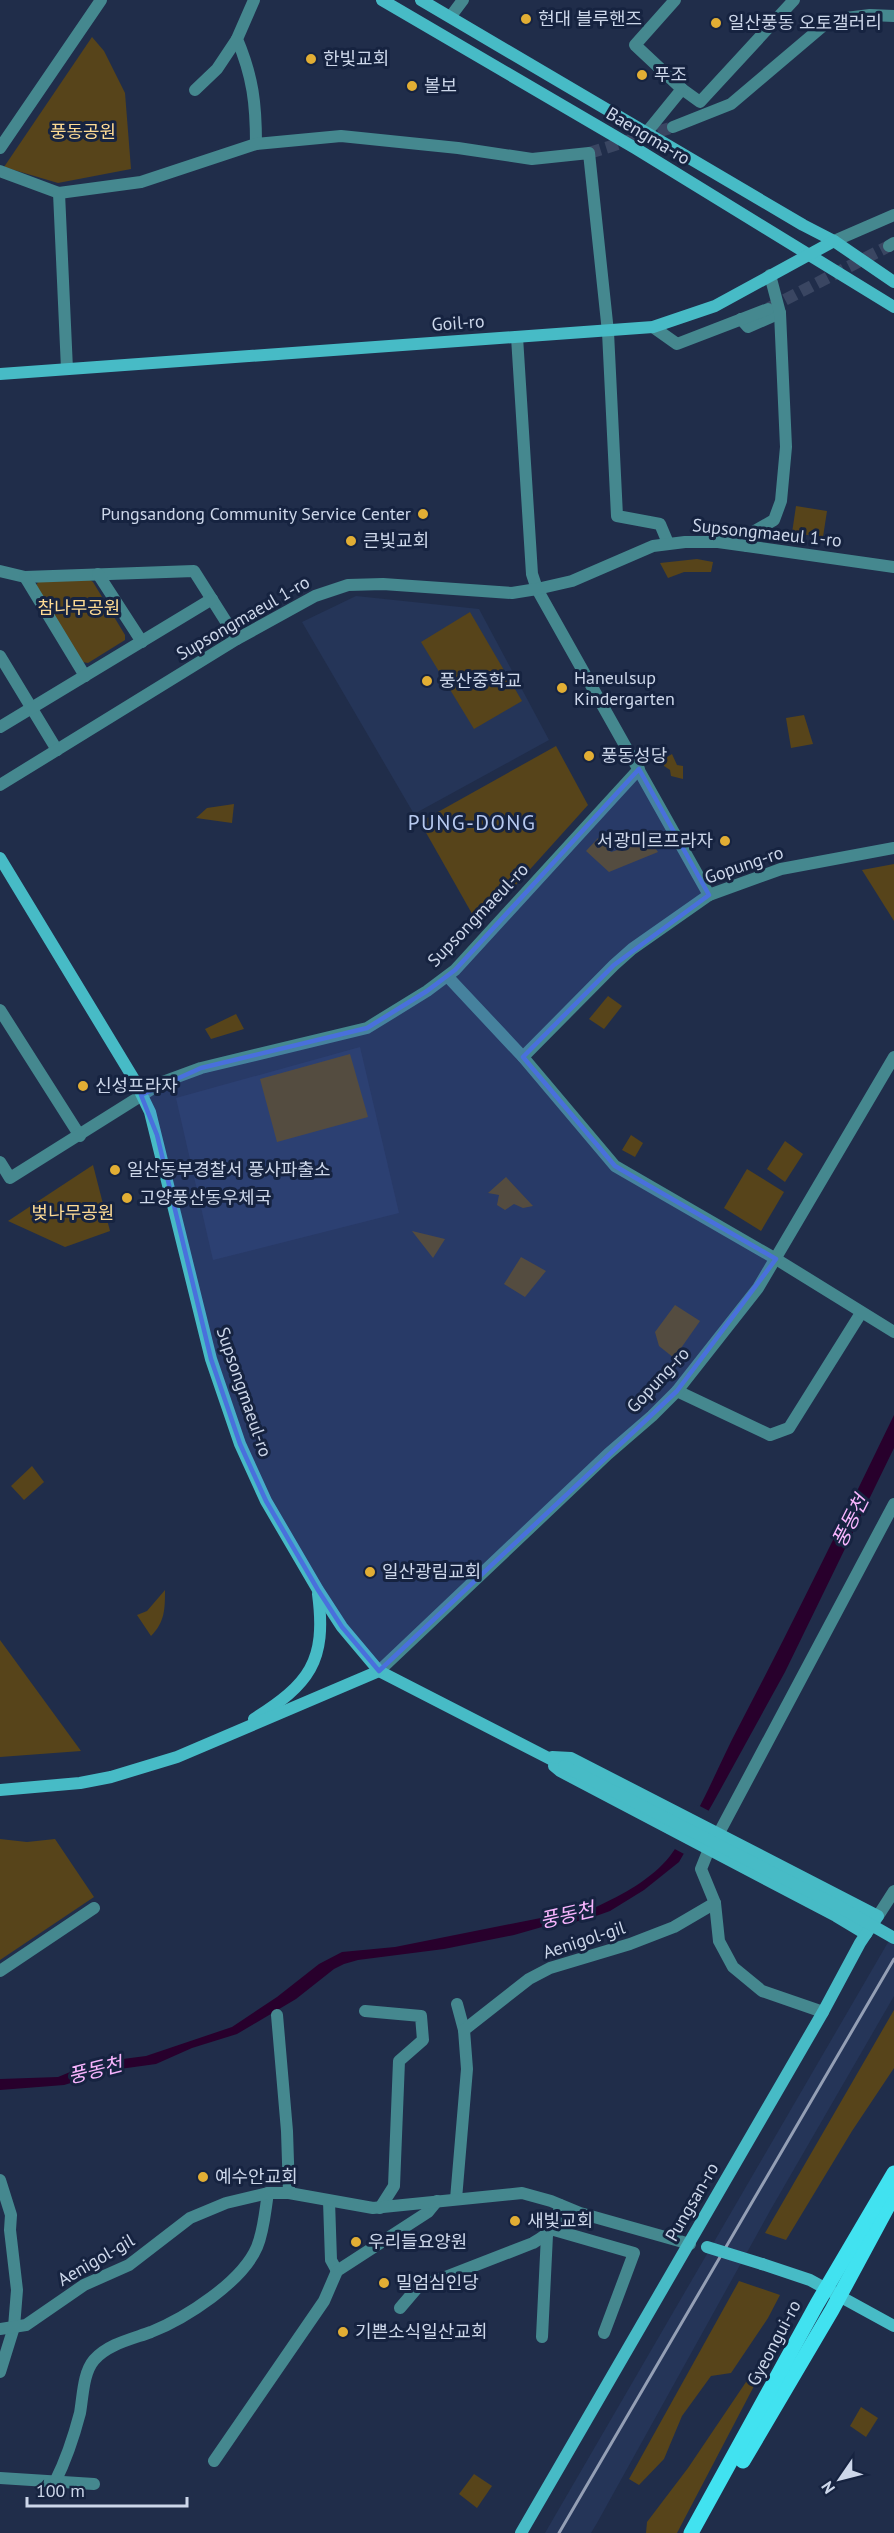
<svg xmlns="http://www.w3.org/2000/svg" width="894" height="2533" viewBox="0 0 894 2533" font-family="'PT Sans','Noto Sans KR',sans-serif">
  <style>
    .built { fill: #253558 }
    .green { fill: #57441a }
    .water { fill: #28002c }
    .pier { fill: #202d4a }
    .lines { fill: none; stroke-linecap: round; stroke-linejoin: round }
    .minor-tunnel { stroke: #3a4662; stroke-width: 12; stroke-dasharray: 12 6; stroke-linecap: butt }
    .minor { stroke: #45888f; stroke-width: 12 }
    .tertiary { stroke: #45888f; stroke-width: 12 }
    .secondary { stroke: #47bbc6; stroke-width: 12 }
    .primary { stroke: #41e2f0; stroke-width: 15 }
    .rail { stroke: #949fb5; stroke-width: 3 }
    .secondary-bridge { stroke: #47bbc6; stroke-width: 12 }
    .marked { fill: #4970dc; fill-opacity: 0.2; stroke: #4970dc; stroke-width: 4.5; stroke-linejoin: round }
    .poi-dot { fill: #e2ae34; stroke: #162340; stroke-width: 2 }
    .labels { text-anchor: middle; stroke-width: 6; stroke-linejoin: round; paint-order: stroke }
    .poi-label { font-size: 18px; fill: #cdd7ea; stroke: #162340; text-anchor: start }
    .park-label { font-size: 18px; fill: #fedb94; stroke: #162340 }
    .street-label { font-size: 18px; fill: #cdd7ea; stroke: #162340 }
    .water-label { font-size: 20px; font-style: italic; fill: #f8b5fe; stroke: #162340 }
    .quarter-label { font-size: 21px; letter-spacing: 1.5px; fill: #b8caf0; stroke: #162340 }
  </style>
  <rect width="100%" height="100%" fill="#202d4a"/>
  <g class="built">
    <path d="M356 596 479 609 549 740 414 814 302 622Z"/>
    <path d="M360 1047 399 1213 213 1260 176 1098Z"/>
    <path d="M894 1932V1996L771 2209 597 2523 591 2533H545Z"/>
  </g>
  <g class="green">
    <path d="M92 37 104 51 125 93 131 169 58 183 4 167Z"/>
    <path d="M796 506 827 511 823 537 792 533Z"/>
    <path d="M697 559 713 562 711 572H684L668 578 660 563Z"/>
    <path d="M87 578 93 582 125 635V640L88 663 82 662 35 588 39 580Z"/>
    <path d="M470 612 522 701 474 729 421 642Z"/>
    <path d="M804 715 813 744 791 748 786 718Z"/>
    <path d="M556 746 588 805 479 926 420 822Z"/>
    <path d="M672 754 677 765 683 766V779L671 776 670 770 664 766V759Z"/>
    <path d="M234 804 232 823 196 818 207 808Z"/>
    <path d="M598 838 611 852 650 840 658 852 609 872 586 851Z"/>
    <path d="M894 864V921L862 870Z"/>
    <path d="M608 996 622 1006 604 1029 589 1019Z"/>
    <path d="M236 1014 244 1029 211 1039 205 1029Z"/>
    <path d="M350 1054 368 1117 277 1142 260 1079Z"/>
    <path d="M631 1135 643 1143 635 1157 622 1150Z"/>
    <path d="M785 1141 803 1154 785 1182 767 1169Z"/>
    <path d="M93 1165 110 1231 65 1247 8 1221Z"/>
    <path d="M747 1169 784 1192 761 1231 724 1208Z"/>
    <path d="M506 1177 533 1206 523 1208 514 1204 505 1210 497 1205 499 1195 488 1193Z"/>
    <path d="M412 1231 445 1239 433 1258Z"/>
    <path d="M521 1257 546 1271 525 1297 504 1284Z"/>
    <path d="M675 1305 700 1321 674 1358 659 1346 655 1332Z"/>
    <path d="M32 1466 44 1482 24 1500 11 1486Z"/>
    <path d="M165 1590C165 1609 165 1622 151 1636L137 1615 147 1611Z"/>
    <path d="M0 1640 81 1751 0 1757Z"/>
    <path d="M0 1839 27 1842 55 1839 94 1897 0 1960Z"/>
    <path d="M894 2010V2068L852 2131 786 2240 765 2233Z"/>
    <path d="M739 2281 780 2295 768 2318 731 2373 711 2376 682 2416 664 2459 639 2485 629 2479Z"/>
    <path d="M765 2365 677 2533H646L647 2522 688 2468 746 2382Z"/>
    <path d="M861 2407 878 2418 866 2437 850 2426Z"/>
    <path d="M474 2474 492 2486 477 2508 459 2494Z"/>
  </g>
  <path class="water" d="M894 1415V1448L785 1672 713 1803 679 1862 644 1890 610 1911 585 1920 542 1927 514 1935 444 1949 358 1960 344 1964 334 1969 296 1999 237 2034 192 2048 156 2064 98 2072 81 2080 64 2085 0 2090V2079L58 2077 92 2063 146 2056 232 2027 277 1997 319 1964 342 1952 395 1947 596 1907C622 1895 652 1879 670 1856 697 1820 717 1768 738 1728 792 1625 843 1520 894 1415Z"/>
  <path class="pier" d="M696 1804 711 1812 686 1855 671 1847Z"/>
  <g class="lines">
    <g class="minor-tunnel">
      <path d="M589 153 673 127"/>
      <path d="M769 308 889 246"/>
    </g>
    <g class="minor">
      <path d="M254 0 237 39C253 77 256 104 256 144"/>
      <path d="M675 0 635 45 682 89 700 102 794 0"/>
      <path d="M451 16 463 0"/>
      <path d="M195 90 217 69 237 39"/>
      <path d="M673 127 731 104 830 20 870 15 894 16"/>
      <path d="M647 132 682 89"/>
      <path d="M0 171 59 193 141 182 256 144 341 136 458 148 532 159 589 153 608 332 617 516 660 524 668 543"/>
      <path d="M59 193 67 369"/>
      <path d="M889 246 894 243"/>
      <path d="M741 319 748 327 780 313"/>
      <path d="M653 327 677 344 768 309"/>
      <path d="M747 546 753 532 774 520 781 501 786 447 780 313 770 275"/>
      <path d="M0 571 25 577 194 571 237 639"/>
      <path d="M98 574 142 642"/>
      <path d="M25 577 85 676"/>
      <path d="M0 656 57 750"/>
      <path d="M0 727 212 599"/>
      <path d="M448 977 523 1057 614 965 632 949 709 895"/>
      <path d="M0 1010 80 1136"/>
      <path d="M523 1057 615 1166 776 1259"/>
      <path d="M0 1162 10 1178 163 1082 201 1068 367 1028 427 991 455 970 639 769"/>
      <path d="M677 1391 770 1435 789 1428 861 1313"/>
      <path d="M719 1833 894 1504"/>
      <path d="M709 1849 701 1869 715 1903 719 1941 733 1967 762 1991 823 2012"/>
      <path d="M0 1971 94 1908"/>
      <path d="M457 2004 464 2030"/>
      <path d="M365 2011 421 2016 423 2040 399 2061 394 2186 380 2208"/>
      <path d="M277 2015 287 2131 289 2193"/>
      <path d="M0 2180 11 2215 10 2230 17 2290 14 2327 0 2372"/>
      <path d="M456 2199 467 2069 464 2030 529 1979 550 1968 630 1944 674 1927 715 1903"/>
      <path d="M329 2201 331 2260 337 2271"/>
      <path d="M554 2230 634 2253 604 2333"/>
      <path d="M400 2308 417 2288 533 2243C553 2231 557 2228 560 2205"/>
      <path d="M542 2337 547 2235"/>
      <path d="M214 2461 324 2301 337 2271 428 2212 437 2201"/>
      <path d="M0 2478 94 2484"/>
      <path d="M55 2482C66 2460 74 2436 80 2413 83 2396 83 2373 94 2360 108 2344 132 2339 151 2332 186 2318 242 2282 257 2247 264 2230 265 2211 268 2193"/>
    </g>
    <g class="tertiary">
      <path d="M0 148 101 0"/>
      <path d="M834 241 894 215"/>
      <path d="M517 337 532 574 537 589 709 895 781 869 894 848"/>
      <path d="M0 785 237 639 315 596 348 585 383 584 512 593 537 589 572 581 653 546 685 542H718L894 567"/>
      <path d="M776 1259 894 1332"/>
      <path d="M379 1671 608 1454 652 1416 677 1391 758 1288 894 1057"/>
      <path d="M878 1916 894 1891"/>
      <path d="M0 2329 26 2325 84 2285 129 2265 190 2218 226 2203 268 2193H289L373 2208 522 2193 551 2201 580 2213 690 2244"/>
    </g>
    <g class="secondary">
      <path d="M382 0 635 148 894 307"/>
      <path d="M421 0 803 225 834 241 894 282"/>
      <path d="M0 374 653 327 715 306 834 241"/>
      <path d="M0 858 135 1081 150 1112 211 1359 240 1444 266 1501 318 1590 342 1627 379 1671 564 1766"/>
      <path d="M254 1719C309 1684 327 1662 318 1594"/>
      <path d="M554 1766 560 1771 836 1916 866 1934"/>
      <path d="M0 1790 80 1783 111 1777 177 1757 379 1671"/>
      <path d="M762 2264 810 2280 894 2326"/>
      <path d="M521 2533 823 2012 860 1943 878 1916 571 1758 552 1757"/>
    </g>
    <g class="primary">
      <path d="M743 2461 832 2310 894 2195"/>
      <path d="M691 2533 817 2304 894 2173"/>
    </g>
    <path class="rail" d="M559 2533 894 1959"/>
    <g class="secondary-bridge">
      <path d="M564 1766 840 1907 894 1938"/>
      <path d="M707 2247 762 2264"/>
    </g>
  </g>
  <path class="marked" d="M639 769 709 895 614 965 523 1057 615 1166 776 1259 677 1391 379 1671 342 1627 318 1590 266 1501 240 1444 211 1359 157 1135 141 1095 201 1068 367 1028 427 991 455 970Z"/>
  <g class="poi-dot">
    <circle cx="526" cy="19" r="6"/>
    <circle cx="716" cy="23" r="6"/>
    <circle cx="311" cy="59" r="6"/>
    <circle cx="642" cy="75" r="6"/>
    <circle cx="412" cy="86" r="6"/>
    <circle cx="423" cy="514" r="6"/>
    <circle cx="351" cy="541" r="6"/>
    <circle cx="427" cy="681" r="6"/>
    <circle cx="562" cy="688" r="6"/>
    <circle cx="589" cy="756" r="6"/>
    <circle cx="725" cy="841" r="6"/>
    <circle cx="83" cy="1086" r="6"/>
    <circle cx="115" cy="1170" r="6"/>
    <circle cx="127" cy="1198" r="6"/>
    <circle cx="370" cy="1572" r="6"/>
    <circle cx="203" cy="2177" r="6"/>
    <circle cx="515" cy="2221" r="6"/>
    <circle cx="356" cy="2242" r="6"/>
    <circle cx="384" cy="2283" r="6"/>
    <circle cx="343" cy="2332" r="6"/>
  </g>
  <g class="labels">
    <g class="poi-label">
      <text x="538" y="25">현대 블루핸즈</text>
      <text x="728" y="29">일산풍동 오토갤러리</text>
      <text x="323" y="65">한빛교회</text>
      <text x="654" y="81">푸조</text>
      <text x="424" y="92">볼보</text>
      <text x="411" y="520" text-anchor="end">Pungsandong Community Service Center</text>
      <text x="363" y="547">큰빛교회</text>
      <text x="574" y="684">Haneulsup<tspan x="574" dy="21">Kindergarten</tspan></text>
      <text x="439" y="687">풍산중학교</text>
      <text x="601" y="762">풍동성당</text>
      <text x="713" y="847" text-anchor="end">서광미르프라자</text>
      <text x="95" y="1092">신성프라자</text>
      <text x="127" y="1176">일산동부경찰서 풍사파출소</text>
      <text x="139" y="1204">고양풍산동우체국</text>
      <text x="382" y="1578">일산광림교회</text>
      <text x="215" y="2183">예수안교회</text>
      <text x="527" y="2227">새빛교회</text>
      <text x="368" y="2248">우리들요양원</text>
      <text x="396" y="2289">밀엄심인당</text>
      <text x="355" y="2338">기쁜소식일산교회</text>
    </g>
    <g class="park-label">
      <text x="83" y="138">풍동공원</text>
      <text x="79" y="614">참나무공원</text>
      <text x="73" y="1219">벚나무공원</text>
    </g>
    <g class="street-label">
      <text transform="translate(648 136) rotate(31)" y="6">Baengma-ro</text>
      <text transform="translate(458 323) rotate(-4)" y="6">Goil-ro</text>
      <text transform="translate(767 533) rotate(6)" y="6">Supsongmaeul 1-ro</text>
      <text transform="translate(243 618) rotate(-30)" y="6">Supsongmaeul 1-ro</text>
      <text transform="translate(744 865) rotate(-19)" y="6">Gopung-ro</text>
      <text transform="translate(478 915) rotate(-46)" y="6">Supsongmaeul-ro</text>
      <text transform="translate(658 1380) rotate(-47)" y="6">Gopung-ro</text>
      <text transform="translate(244 1392) rotate(71)" y="6">Supsongmaeul-ro</text>
      <text transform="translate(584 1940) rotate(-18)" y="6">Aenigol-gil</text>
      <text transform="translate(692 2202) rotate(-60)" y="6">Pungsan-ro</text>
      <text transform="translate(96 2260) rotate(-30)" y="6">Aenigol-gil</text>
      <text transform="translate(774 2343) rotate(-62)" y="6">Gyeongui-ro</text>
    </g>
    <g class="water-label">
      <text transform="translate(850 1521) rotate(-63)" y="7">풍동천</text>
      <text transform="translate(567 1915) rotate(-13)" y="7">풍동천</text>
      <text transform="translate(95 2070) rotate(-14)" y="7">풍동천</text>
    </g>
    <g class="quarter-label">
      <text x="472" y="830">PUNG-DONG</text>
    </g>
  </g>
  <g transform="translate(840 2479) rotate(235)" stroke="#162340" stroke-width="4.5" paint-order="stroke">
  <path d="M0-4.5L10 22L0 15L-10 22Z" fill="#cdd7ea"/>
  <text y="-9" font-size="16" font-weight="bold" text-anchor="middle" fill="#cdd7ea">N</text>
  </g>
  <path d="M27 2497v9h160v-9" fill="none" stroke="#cdd7ea" stroke-width="3"/>
  <text x="36" y="2497" font-size="18" fill="#cdd7ea" stroke="#162340" stroke-width="4.5" paint-order="stroke">100 m</text>
</svg>
